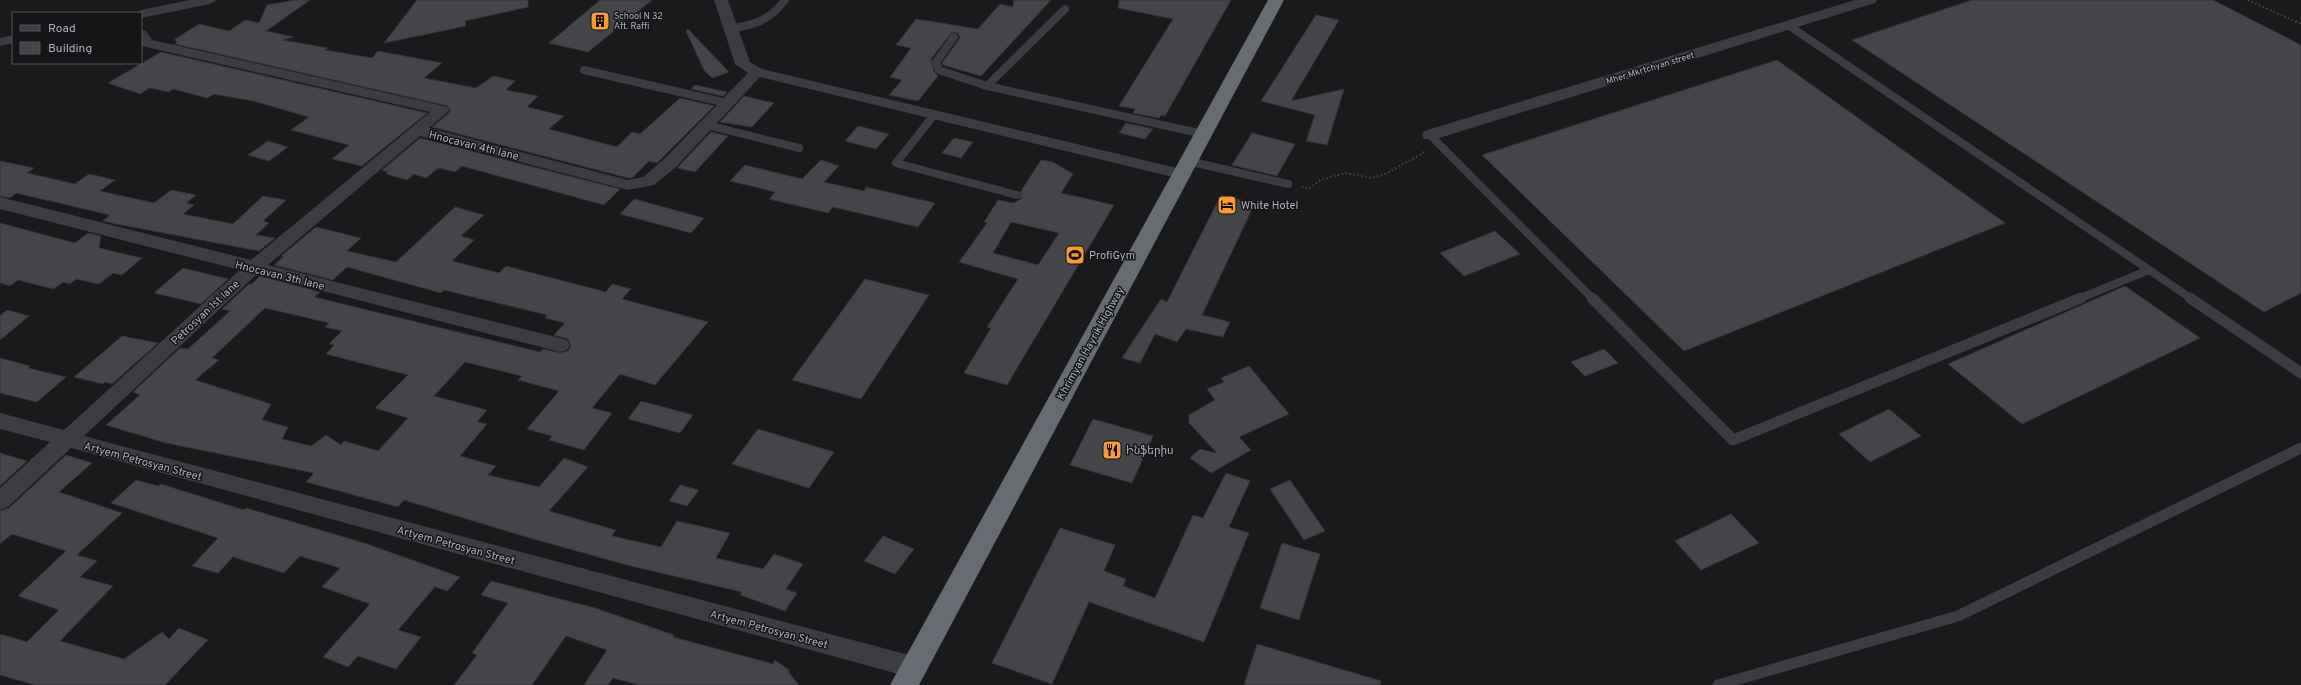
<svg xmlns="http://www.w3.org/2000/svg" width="2301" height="685" viewBox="0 0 2301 685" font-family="Overpass,'Noto Sans Armenian',sans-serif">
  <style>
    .building { fill: #444549; stroke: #343438; fill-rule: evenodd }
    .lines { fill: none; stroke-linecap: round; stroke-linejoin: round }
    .path { stroke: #414449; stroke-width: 2; stroke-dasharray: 1.5 2.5; stroke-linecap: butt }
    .lane-far1 { stroke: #3b3d42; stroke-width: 8 }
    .lane { stroke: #3b3d42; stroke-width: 11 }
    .street { fill: #3b3d42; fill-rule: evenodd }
    .highway { fill: #676c73; fill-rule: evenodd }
    .labels { text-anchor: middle; stroke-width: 3; stroke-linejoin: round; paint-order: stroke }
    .far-poi-label { font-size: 9px; fill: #acb3bc; stroke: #151517; text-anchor: start }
    .far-street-label { font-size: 9px; fill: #acb3bc; stroke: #151517 }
    .street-label { font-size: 11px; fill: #acb3bc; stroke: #151517 }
    .poi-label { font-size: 11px; fill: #acb3bc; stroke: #151517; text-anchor: start }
  </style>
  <rect width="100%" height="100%" fill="#1a1a1c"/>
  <g class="building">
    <path d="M295 0H310L266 31 294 37 282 40 328 48 325 50 372 58 378 51 442 63 424 78 476 88 493 76 515 81 506 90 538 96 527 107 564 116 549 129 617 147 632 132 640 134 680 98 714 106 657 163 649 161 632 178H628L432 127 451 111 448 106 175 44 177 43 175 39 199 24 229 31 245 20 259 23 267 5Z"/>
    <path d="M417 0H528V7L465 21 466 26 384 43Z"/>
    <path d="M600 0H652L588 52 549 43Z"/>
    <path d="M1014 0H1051L981 76 943 65 942 63 960 38 958 33 952 32 931 59 934 72 938 76 918 101 889 95 902 80 890 77 911 48 896 45 916 19 978 29 1000 4 1013 7Z"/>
    <path d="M1119 0H1231L1165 116 1161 115 1159 118 1133 113 1135 109 1119 106 1173 19 1118 8Z"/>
    <path d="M1972 0H2213L2301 45V293L2264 312 1852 40Z"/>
    <path d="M1316 15 1339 20 1291 101 1344 89 1327 145 1306 141 1315 115 1261 101Z"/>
    <path d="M688 29 729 72 712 78 704 70 686 31Z"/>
    <path d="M161 52 427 113 362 166 332 159 349 145 291 130 309 117 253 101 214 94 207 98 173 89 169 92 149 88 140 94 108 83Z"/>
    <path d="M1777 60 2005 223 1684 351 1482 155Z"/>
    <path d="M695 85 727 92 723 96 691 89Z"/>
    <path d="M744 96 774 103 752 127 720 122Z"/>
    <path d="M1126 123 1153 129 1145 139 1119 133Z"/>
    <path d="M858 126 889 134 876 149 845 141Z"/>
    <path d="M711 132 728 136 695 172 677 168Z"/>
    <path d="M1252 133 1295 144 1277 176 1232 165Z"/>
    <path d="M420 138 620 189 604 205 462 166 455 172 438 168 426 178 414 174 407 180 386 174 388 172 382 170Z"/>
    <path d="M954 138 973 142 961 158 942 153Z"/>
    <path d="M268 141 288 147 269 161 248 155Z"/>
    <path d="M821 160 839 166 824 182 864 191 866 187 935 203 918 227 833 207 828 213 769 199 775 192 730 181 745 165 802 179Z"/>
    <path d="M1041 160 1053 162 1073 174 1061 193 1114 205 1007 385 964 373 991 328 987 327 1018 279 959 262 987 223 984 222 998 200 1014 203 1021 199V191ZM1011 222 1059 233 1038 265 993 253Z"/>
    <path d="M0 161 34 168 27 173 75 184 89 174 115 180 100 191 154 203 171 190 196 195 186 203 194 205 183 214 233 224 263 196 286 200 263 221 269 223 256 235 275 238 259 251 116 224 103 221 110 215 16 193 10 198 0 196Z"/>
    <path d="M1221 195 1255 203 1202 315 1230 322 1223 337 1186 329 1177 342 1155 334 1140 363 1122 358 1161 299 1167 302Z"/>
    <path d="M634 199 704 218 691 233 620 214Z"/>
    <path d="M455 207 484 215 461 236 474 240 452 261 499 273 506 266 606 292 612 284 631 289 622 299 708 322 655 385 620 374 592 408 612 413 584 450 549 440 552 436 527 429 559 391 518 380 522 376 465 362 434 396 487 410 477 422 487 424 460 456 496 466 488 475 539 487 564 458 588 467 549 511 616 530 612 536 661 547 677 521 730 533 716 558 763 569 774 554 803 564 786 589 797 593 785 611 740 595 742 592 627 565 523 536 404 500 398 507 306 482 314 473 166 443 106 425 140 395 133 392 180 348 188 349 230 311 222 309 249 284H252L260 276 320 292 314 297 540 352 543 349 560 353 568 351 571 346 568 339 554 335 565 323 545 318 547 315 444 290 441 293 347 267 333 280 274 265 284 256H281L316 227 361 238 347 251 396 262ZM265 308 329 323 325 327 342 331 329 344 334 345 326 354 408 375 375 408 408 418 378 451 344 441 341 445 326 435 311 446 282 439 288 427 262 420 271 404 195 380 219 360 212 358Z"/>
    <path d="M0 223 75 243 88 233 101 236 99 248 142 258 122 275 113 273 99 284 76 279 70 284 63 282 54 289 18 280 10 286 0 283Z"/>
    <path d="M1495 231 1520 254 1464 276 1440 253Z"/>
    <path d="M183 268 228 279 201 304 154 293Z"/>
    <path d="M865 279 929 295 861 399 792 380Z"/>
    <path d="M2125 286 2200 338 2022 424 1948 364Z"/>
    <path d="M7 310 29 316 0 340V316Z"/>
    <path d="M122 336 158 343 112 384 105 382 103 384 74 377Z"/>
    <path d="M1604 349 1618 363 1585 376 1571 362Z"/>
    <path d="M0 358 30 366 28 368 66 377 37 402 0 393Z"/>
    <path d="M1249 366 1289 414 1239 437 1251 450 1211 473 1190 458 1200 449 1217 453 1189 423V415L1215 400 1207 389 1224 382 1221 378Z"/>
    <path d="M641 401 693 415 680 433 628 419Z"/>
    <path d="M1889 409 1921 436 1870 462 1839 434Z"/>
    <path d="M1093 419 1153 436 1132 483 1070 465Z"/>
    <path d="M758 429 834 452 809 488 732 464Z"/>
    <path d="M0 453 27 461 0 486Z"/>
    <path d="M66 455 92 463 59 492 122 513 77 555 97 561 80 577 113 586 60 641 124 659 162 632 169 639 179 628 208 640 165 685H35L0 675V634L27 642 59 610 18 596 66 551 12 534 0 544V511L9 508Z"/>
    <path d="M1226 473 1250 481 1229 527 1249 533 1204 642 1089 602 1052 684 992 663 1060 528 1115 545 1104 571 1126 579 1123 586 1155 598 1193 515 1203 518Z"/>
    <path d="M136 480 158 486 161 484 244 510 246 508 364 543 460 577 447 591 435 587 398 630 421 637 396 669 358 656 348 667 323 657 370 604 322 587 340 568 300 556 284 573 233 557 218 573 192 566 218 538 111 503Z"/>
    <path d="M1290 480 1325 531 1304 540 1270 489Z"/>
    <path d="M680 485 699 490 687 506 669 501Z"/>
    <path d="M1731 514 1759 543 1701 570 1675 541Z"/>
    <path d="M883 536 914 549 895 574 864 561Z"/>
    <path d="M1282 543 1320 554 1299 620 1260 608Z"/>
    <path d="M491 581 595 608 674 635 673 637 773 664 775 660 789 670V673L799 685H639L613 678 608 685H584L607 650 566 636 532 685H454L477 655 472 653 508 603 481 595Z"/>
    <path d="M1257 644 1381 681 1380 685H1244Z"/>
  </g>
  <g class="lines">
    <g class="path">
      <path d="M2248 0 2301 24"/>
      <path d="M1302 187 1309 189 1320 180 1346 173 1371 178 1385 174 1422 154 1425 150"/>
    </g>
    <g class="lane-far1">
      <path d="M1788 25 2192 299"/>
      <path d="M731 28C754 26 771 19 785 0"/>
      <path d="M954 37 936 62 939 70 987 86 1203 134"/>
      <path d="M584 70 727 103"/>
      <path d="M987 86 1065 9"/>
      <path d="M934 115 896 163 1017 195"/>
      <path d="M707 125 799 148"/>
      <path d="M1430 135 1593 299"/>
      <path d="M1188 161 1288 184"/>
      <path d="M2078 299 2149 270"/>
    </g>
    <g class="lane">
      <path d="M1592 298 1733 440 2081 298"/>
      <path d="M2190 298 2301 373"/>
      <path d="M1718 685 1958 616 2301 448"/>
    </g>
    <g class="street">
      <path d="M189 0H217L210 4 141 18V13H135L141 10Z"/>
      <path d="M714 0H728L750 62 762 69 1181 169 1187 170 1189 174 1187 178 1181 179 760 77 676 167 654 185 628 190 420 136 268 265 560 338 567 340 570 345 567 350 560 352 257 274 84 436 913 656 921 659 925 667 921 675 913 678 71 448 8 507 0 510V488L50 442 0 429V413L64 430 240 270 0 209V197L251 260 430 112 142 46 141 30 146 31 152 40 448 107 450 110 429 128 628 180 643 177 664 159 748 73 735 64Z"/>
      <path d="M1855 0H1877L1875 3 1436 139H1424L1422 135 1424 131Z"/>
      <path d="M13 35V43L0 46V38Z"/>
    </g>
    <path class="highway" d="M1268 0H1284L919 685H890Z"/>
  </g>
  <defs>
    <symbol id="building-square" viewBox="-11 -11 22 22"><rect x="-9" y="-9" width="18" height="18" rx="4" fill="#f89a36" stroke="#151517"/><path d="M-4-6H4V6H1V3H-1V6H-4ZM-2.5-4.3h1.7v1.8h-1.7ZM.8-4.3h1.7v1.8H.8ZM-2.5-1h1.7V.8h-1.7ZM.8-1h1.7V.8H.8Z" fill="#111"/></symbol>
    <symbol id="hotel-square" viewBox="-11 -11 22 22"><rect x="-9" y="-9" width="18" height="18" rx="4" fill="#f89a36" stroke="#151517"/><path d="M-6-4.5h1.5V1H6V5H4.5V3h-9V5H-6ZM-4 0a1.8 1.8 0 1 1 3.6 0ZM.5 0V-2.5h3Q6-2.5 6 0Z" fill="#111"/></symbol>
    <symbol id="stadium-square" viewBox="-11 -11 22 22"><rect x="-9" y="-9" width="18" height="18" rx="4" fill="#f89a36" stroke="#151517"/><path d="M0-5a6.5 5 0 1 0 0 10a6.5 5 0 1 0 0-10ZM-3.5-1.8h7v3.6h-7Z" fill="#111"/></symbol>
    <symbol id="restaurant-square" viewBox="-11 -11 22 22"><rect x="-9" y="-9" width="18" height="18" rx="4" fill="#f89a36" stroke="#151517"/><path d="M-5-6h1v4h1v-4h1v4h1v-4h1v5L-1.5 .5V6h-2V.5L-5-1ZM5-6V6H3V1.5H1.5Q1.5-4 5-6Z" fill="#111"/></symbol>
  </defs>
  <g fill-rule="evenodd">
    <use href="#building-square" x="589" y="10" width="22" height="22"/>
    <use href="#hotel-square" x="1216" y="194" width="22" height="22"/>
    <use href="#stadium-square" x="1064" y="244" width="22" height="22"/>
    <use href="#restaurant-square" x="1101" y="439" width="22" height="22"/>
  </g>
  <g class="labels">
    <g class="far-poi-label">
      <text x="614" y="19">School N 32<tspan x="614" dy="10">Aft. Raffi</tspan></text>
    </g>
    <g class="far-street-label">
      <text transform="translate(1650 68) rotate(-17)" y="3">Mher Mkrtchyan street</text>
    </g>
    <g class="street-label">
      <text transform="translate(474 145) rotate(14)" y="4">Hnocavan 4th lane</text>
      <text transform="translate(280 275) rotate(14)" y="4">Hnocavan 3th lane</text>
      <text transform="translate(205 312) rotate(-43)" y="4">Petrosyan 1st lane</text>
      <text transform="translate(1090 343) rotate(-61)" y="4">Khrimyan Hayrik Highway</text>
      <text transform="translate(143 461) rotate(15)" y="4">Artyem Petrosyan Street</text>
      <text transform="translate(456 545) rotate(15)" y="4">Artyem Petrosyan Street</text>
      <text transform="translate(769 629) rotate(15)" y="4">Artyem Petrosyan Street</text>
    </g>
    <g class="poi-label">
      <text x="1241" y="209">White Hotel</text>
      <text x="1089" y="259">ProfiGym</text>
      <text x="1126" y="454">Ինֆերիս</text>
    </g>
  </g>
  <rect x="12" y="12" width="130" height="52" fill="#151517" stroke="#515459"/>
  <rect x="20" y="25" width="20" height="6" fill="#3b3d42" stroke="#515459"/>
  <text x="48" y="32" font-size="12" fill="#acb3bc">Road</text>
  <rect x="20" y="42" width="20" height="12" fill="#444549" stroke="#515459"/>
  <text x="48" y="52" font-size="12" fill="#acb3bc">Building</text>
</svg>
